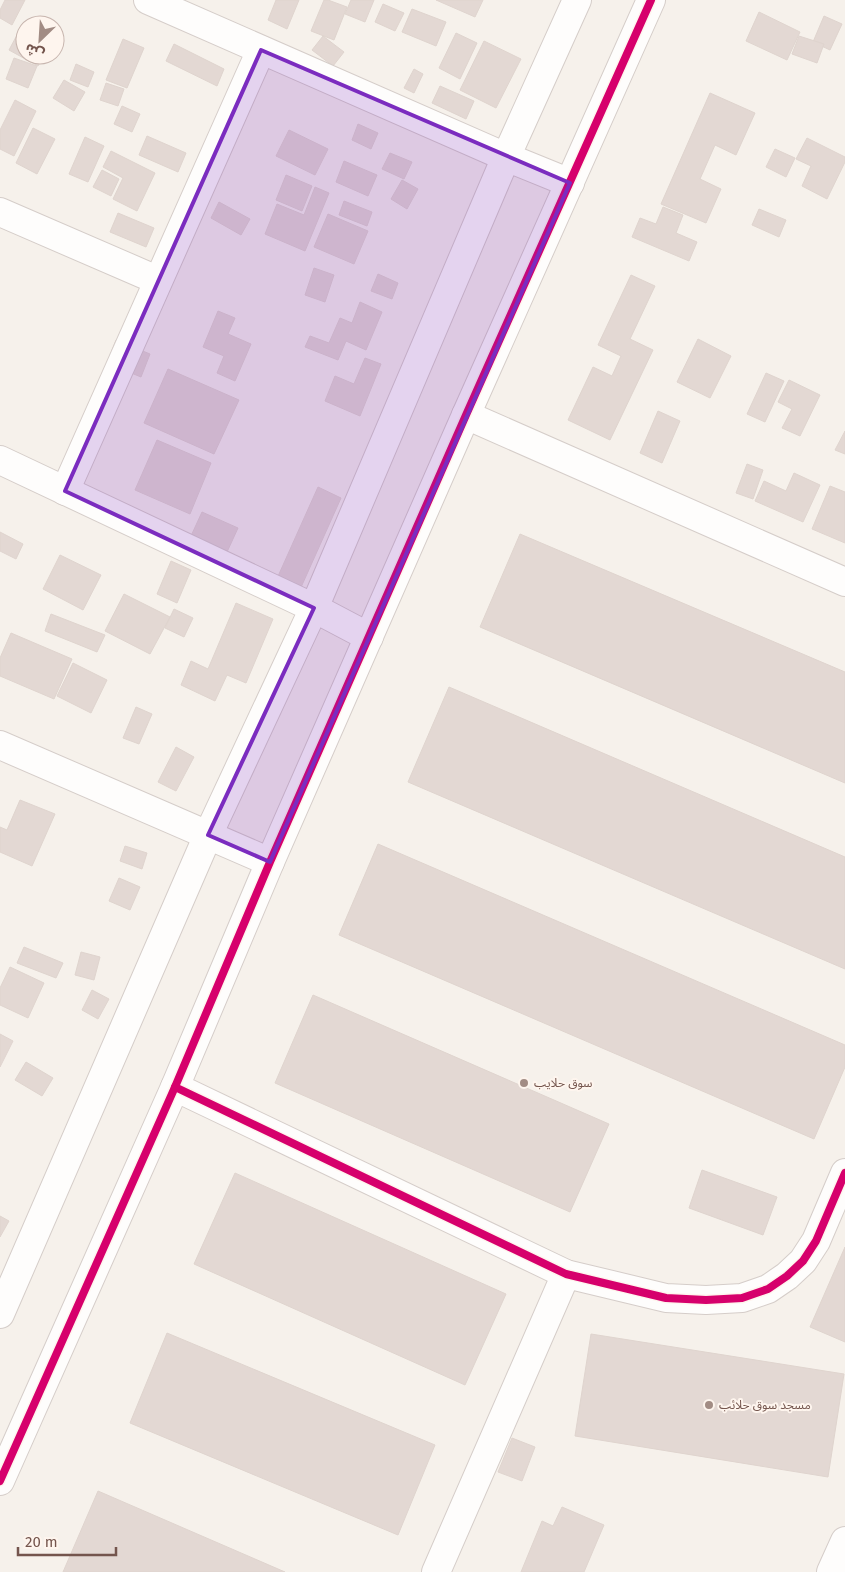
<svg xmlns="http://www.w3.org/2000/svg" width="845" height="1572" viewBox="0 0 845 1572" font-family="'Fira Sans','Noto Sans Arabic',sans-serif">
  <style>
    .building { fill: #e3d8d3; stroke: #dfd4ce }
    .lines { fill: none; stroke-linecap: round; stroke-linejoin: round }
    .minor-casing { stroke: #d5cdc9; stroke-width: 30 }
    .tertiary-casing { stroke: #d5cdc9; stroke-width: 30 }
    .minor { stroke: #fefdfc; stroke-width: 28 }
    .tertiary { stroke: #fefdfc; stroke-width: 28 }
    .cycleway-casing { stroke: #fef5ee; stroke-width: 11 }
    .cycleway { stroke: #d6006c; stroke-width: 8 }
    .marked { fill: #7b2cbf; fill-opacity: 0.2; stroke: #7b2cbf; stroke-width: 4; stroke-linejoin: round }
    .poi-dot { fill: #a28c84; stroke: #fef5ee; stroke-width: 2 }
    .labels { text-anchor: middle; stroke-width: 4; stroke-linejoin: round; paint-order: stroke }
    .poi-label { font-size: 12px; fill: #74554d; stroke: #fef5ee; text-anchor: start }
  </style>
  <rect width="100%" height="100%" fill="#f6f1eb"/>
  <g class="building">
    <path d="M5 0H25L12 25 0 18V10Z"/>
    <path d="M276 0H299L287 29 268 20Z"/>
    <path d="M324 0H328L347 7 334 40 311 31Z"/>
    <path d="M351 0H374L365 22 345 14Z"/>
    <path d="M436 0H483L475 17Z"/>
    <path d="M383 4 404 13 395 31 375 22Z"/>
    <path d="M412 9 446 22 436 46 402 32Z"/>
    <path d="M759 12 800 32 787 60 746 41Z"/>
    <path d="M824 16 842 24 830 50 813 42Z"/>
    <path d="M24 22 30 25H25V55H44L38 66 9 50Z"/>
    <path d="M456 33 477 43 460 79 439 68Z"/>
    <path d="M323 36 344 52 333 66 312 50Z"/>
    <path d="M799 36 824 44 817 63 792 54Z"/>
    <path d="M123 39 144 48 127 88 106 80Z"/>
    <path d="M484 41 521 59 496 108 460 90Z"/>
    <path d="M174 44 224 69 217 86 166 61Z"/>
    <path d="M14 58 37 66 28 88 6 79Z"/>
    <path d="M76 64 94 72 88 87 70 80Z"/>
    <path d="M414 69 423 74 414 93 404 88Z"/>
    <path d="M64 80 85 92 74 111 53 98Z"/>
    <path d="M106 83 124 89 118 106 100 100Z"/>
    <path d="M440 86 474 101 466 119 432 103Z"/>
    <path d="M710 93 755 113 736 155 715 145 700 179 721 189 706 223 661 204Z"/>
    <path d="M15 100 36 111 14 156 0 149V130Z"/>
    <path d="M122 106 140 114 132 132 114 124Z"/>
    <path d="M358 124 378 133 371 149 352 140Z"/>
    <path d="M33 128 55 139 37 174 16 163Z"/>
    <path d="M289 130 328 149 315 175 276 156Z"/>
    <path d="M147 136 186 153 178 172 139 155Z"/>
    <path d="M85 137 104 146 88 182 69 174Z"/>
    <path d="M807 138 845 157V162L827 199 802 186 811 166 796 159Z"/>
    <path d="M775 149 795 158 786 177 766 167Z"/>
    <path d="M111 151 155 173 137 211 113 199 123 178 103 167Z"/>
    <path d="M390 153 412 162 404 179 382 169Z"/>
    <path d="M344 161 377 175 368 196 336 182Z"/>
    <path d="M102 170 119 179 111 196 93 187Z"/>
    <path d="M286 175 312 186 302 211 276 200Z"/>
    <path d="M402 180 418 189 407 209 391 199Z"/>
    <path d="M315 187 329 193 305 251 265 234 277 204 304 215Z"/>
    <path d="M344 201 372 212 367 226 339 215Z"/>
    <path d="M219 202 250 219 241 235 211 218Z"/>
    <path d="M663 207 683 215 676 233 697 242 689 261 632 237 640 218 656 224Z"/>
    <path d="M759 209 786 220 779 237 752 225Z"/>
    <path d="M118 213 154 228 146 247 110 232Z"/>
    <path d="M328 214 368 231 354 264 314 247Z"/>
    <path d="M314 268 334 275 325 302 305 295Z"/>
    <path d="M378 274 398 283 392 299 371 291Z"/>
    <path d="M631 275 655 286 630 339 653 350 610 440 568 420 593 367 612 376 621 356 598 345Z"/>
    <path d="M360 302 382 312 366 350 346 341 338 360 305 347 310 336 329 343 340 318 352 323Z"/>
    <path d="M218 311 235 318 228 334 251 344 235 381 217 373 224 356 203 347Z"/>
    <path d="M698 339 731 356 710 398 677 382Z"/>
    <path d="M116 340 150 354 141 377 107 363Z"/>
    <path d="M365 358 381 364 360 416 325 401 335 376 354 384Z"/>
    <path d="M168 369 239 400 214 454 144 423Z"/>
    <path d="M766 373 784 381 765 422 747 414Z"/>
    <path d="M789 380 820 395 800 436 782 428 792 409 778 402Z"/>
    <path d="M658 411 680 421 662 463 640 453Z"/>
    <path d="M845 431V454L835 450Z"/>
    <path d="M157 440 211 463 190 514 135 490Z"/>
    <path d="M747 464 763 470 753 499 736 493Z"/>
    <path d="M794 473 820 485 803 522 755 501 764 481 786 491Z"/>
    <path d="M830 486 845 492V543L812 529Z"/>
    <path d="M318 487 341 498 298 594 275 583Z"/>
    <path d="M202 512 238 528 227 552 191 536Z"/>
    <path d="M0 532 23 544 16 559 0 551Z"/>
    <path d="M520 534 845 672V783L480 627Z"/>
    <path d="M60 555 101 575 83 610 43 589Z"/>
    <path d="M171 561 191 570 177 603 157 594Z"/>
    <path d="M124 594 170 617 150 654 105 631Z"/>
    <path d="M236 603 273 619 246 683 227 675 215 701 181 685 191 661 208 669Z"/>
    <path d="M174 609 193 618 184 637 165 628Z"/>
    <path d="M51 614 105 635 97 652 45 631Z"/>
    <path d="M11 633 72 659 54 699 0 676V658Z"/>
    <path d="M73 663 107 680 91 713 57 696Z"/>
    <path d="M449 687 845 857V969L408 782Z"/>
    <path d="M136 707 152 714 139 744 123 738Z"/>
    <path d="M176 747 194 757 176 791 158 782Z"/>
    <path d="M20 800 55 814 32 866 0 852V827L7 830Z"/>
    <path d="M378 844 845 1045V1067L814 1139 339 935Z"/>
    <path d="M125 846 147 853 142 869 120 861Z"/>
    <path d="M119 878 140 887 130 910 109 901Z"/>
    <path d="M24 947 63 963 56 978 17 963Z"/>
    <path d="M81 952 100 957 94 980 75 975Z"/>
    <path d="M10 967 44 983 28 1018 0 1005V988Z"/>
    <path d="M92 990 109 999 98 1019 82 1010Z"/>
    <path d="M313 995 609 1124 570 1212 275 1083Z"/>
    <path d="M0 1034 13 1041 0 1067Z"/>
    <path d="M26 1062 53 1078 42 1096 15 1080Z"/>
    <path d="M702 1170 777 1197 763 1235 689 1208Z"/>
    <path d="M235 1173 506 1294 465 1385 194 1264Z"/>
    <path d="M0 1216 9 1221 0 1237Z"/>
    <path d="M845 1247V1342L810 1327Z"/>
    <path d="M167 1333 435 1445 398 1535 130 1423Z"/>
    <path d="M591 1334 844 1374 828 1477 575 1436Z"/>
    <path d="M512 1438 535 1447 522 1481 498 1472Z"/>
    <path d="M98 1491 285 1572H63Z"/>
    <path d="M562 1507 604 1525 584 1572H521L542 1521 553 1526Z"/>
  </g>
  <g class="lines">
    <defs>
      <g id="minor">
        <path d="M148 0 506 157 570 183"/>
        <path d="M0 212 157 280"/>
        <path d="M466 415 845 582"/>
        <path d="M0 460 314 608 369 637"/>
        <path d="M65 491 261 50"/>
        <path d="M0 745 270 862"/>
        <path d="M175 1087 566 1274 666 1298 706 1300 742 1298 768 1289 787 1276 803 1261 816 1241 845 1173"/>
        <path d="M0 1314 208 835 314 608 506 157 577 0"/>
        <path d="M436 1572 566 1274"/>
        <path d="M831 1572 845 1541"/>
      </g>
      <path id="tertiary" d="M0 1481 175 1087 270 862 466 415 651 0"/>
    </defs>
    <use href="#minor" class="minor-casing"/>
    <use href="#tertiary" class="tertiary-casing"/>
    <use href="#minor" class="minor"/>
    <use href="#tertiary" class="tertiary"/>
    <defs>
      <g id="cycleway">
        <path d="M175 1087 566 1274 666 1298 706 1300 742 1298 768 1289 787 1276 803 1261 816 1241 845 1173"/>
        <path d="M0 1481 175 1087 270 862 466 415 651 0"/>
      </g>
    </defs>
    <use href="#cycleway" class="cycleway-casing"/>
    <use href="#cycleway" class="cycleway"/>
  </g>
  <path class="marked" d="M261 50 570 183 270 862 208 835 314 608 65 491Z"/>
  <g class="poi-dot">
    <circle cx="524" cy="1083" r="5"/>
    <circle cx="709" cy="1405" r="5"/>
  </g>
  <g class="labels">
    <g class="poi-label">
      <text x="534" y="1087">سوق حلايب</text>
      <text x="719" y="1409">مسجد سوق حلائب</text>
    </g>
  </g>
  <g transform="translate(40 40) rotate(205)"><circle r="24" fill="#fef5ee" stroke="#c7b5ae"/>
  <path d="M0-4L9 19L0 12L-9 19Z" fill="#a28c84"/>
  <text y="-8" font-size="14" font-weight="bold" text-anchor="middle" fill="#74554d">ش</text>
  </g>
  <path d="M18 1547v8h98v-8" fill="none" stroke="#74554d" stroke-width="2.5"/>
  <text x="25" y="1547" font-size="15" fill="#74554d" stroke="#fef5ee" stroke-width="4" paint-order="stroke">20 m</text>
</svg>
